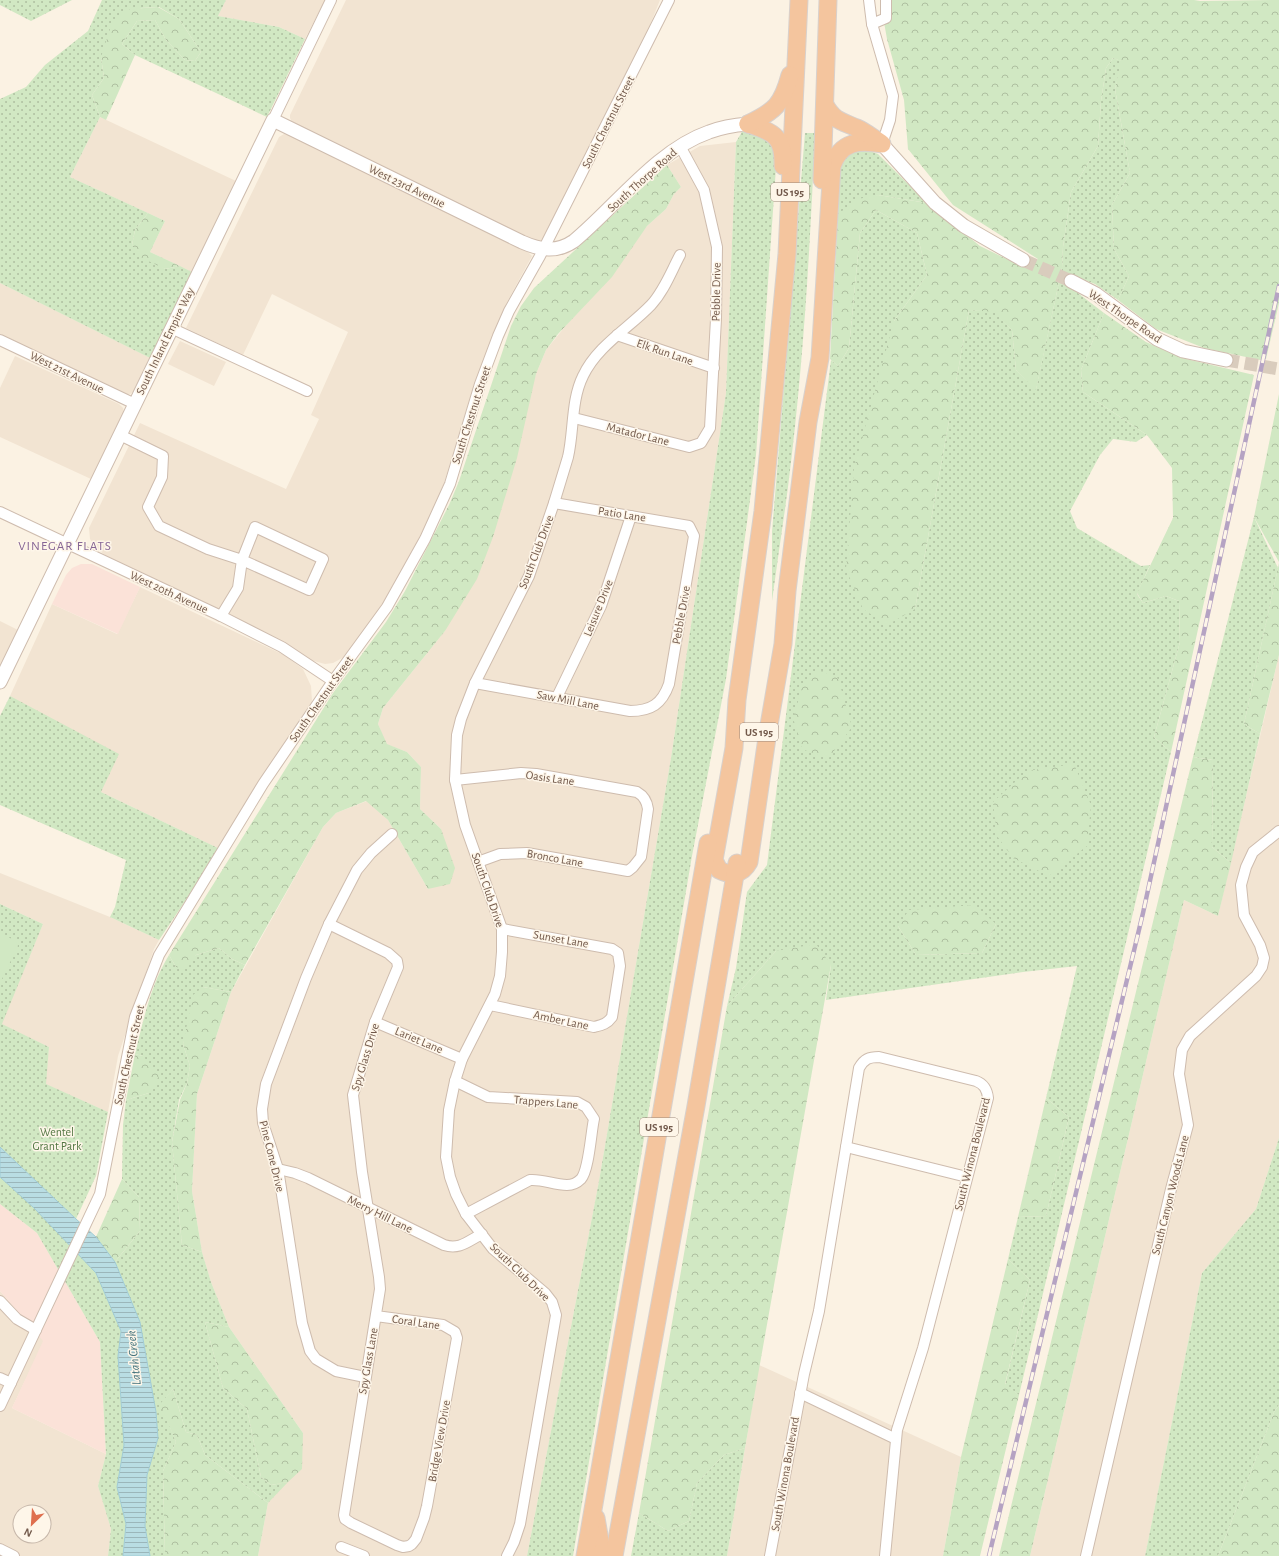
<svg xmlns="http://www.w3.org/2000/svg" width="1279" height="1556" viewBox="0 0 1279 1556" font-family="'Alegreya Sans',sans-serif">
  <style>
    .residential { fill: #f2e4d2; fill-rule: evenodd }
    .commercial { fill: #fbe2d8 }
    .green { fill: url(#green-dots); fill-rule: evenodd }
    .forest { fill: url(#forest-crowns) }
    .pitch { fill: #d1e8c3 }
    .water { fill: url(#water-rules); stroke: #a0ccd5 }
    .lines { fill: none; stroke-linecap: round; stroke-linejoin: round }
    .tertiary-tunnel { stroke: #d9ccbd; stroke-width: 13; stroke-dasharray: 13 6; stroke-linecap: butt }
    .minor-casing { stroke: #cebcae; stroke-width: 12 }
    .tertiary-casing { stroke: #cebcae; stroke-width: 15 }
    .trunk-casing { stroke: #d8d1cd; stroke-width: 19 }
    .minor { stroke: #fff; stroke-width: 10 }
    .tertiary { stroke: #fff; stroke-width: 13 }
    .trunk { stroke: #f4c59e; stroke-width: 17 }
    .rail-casing { stroke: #b5a3c3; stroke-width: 4.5 }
    .rail { stroke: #fef6e9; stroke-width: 3; stroke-dasharray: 9; stroke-linecap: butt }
    .labels { text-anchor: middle; stroke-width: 3; stroke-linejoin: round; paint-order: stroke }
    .shield { fill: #fef6e9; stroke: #9c887a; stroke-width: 1 }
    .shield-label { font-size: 11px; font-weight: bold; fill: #72594b }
    .street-label { font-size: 12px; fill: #72594b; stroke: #fef6e9 }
    .park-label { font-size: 12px; fill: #537743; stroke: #fef6e9 }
    .neighbourhood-label { font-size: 13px; letter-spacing: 1px; fill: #866695; stroke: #fef6e9 }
    .water-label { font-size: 13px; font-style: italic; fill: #43737d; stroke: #fef6e9 }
  </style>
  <defs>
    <pattern id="green-dots" width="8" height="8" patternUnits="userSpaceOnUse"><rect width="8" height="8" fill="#d1e8c3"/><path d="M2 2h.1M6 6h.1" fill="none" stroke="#aebfa0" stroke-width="1.8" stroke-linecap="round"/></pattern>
    <pattern id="forest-crowns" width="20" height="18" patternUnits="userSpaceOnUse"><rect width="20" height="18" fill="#d1e8c3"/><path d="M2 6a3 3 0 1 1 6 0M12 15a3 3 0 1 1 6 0" fill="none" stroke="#aebfa0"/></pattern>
    <pattern id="water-rules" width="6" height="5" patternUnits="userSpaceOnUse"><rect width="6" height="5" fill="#b9dde3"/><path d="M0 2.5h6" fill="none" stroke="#9bb6ba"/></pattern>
  </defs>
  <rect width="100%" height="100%" fill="#fbf2e3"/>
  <g class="residential">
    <path d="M226 0H325L305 39 279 27 218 16Z"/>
    <path d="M346 0H660L646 35 545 238 539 241 529 238 292 122 290 118V115Z"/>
    <path d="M100 117 236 181 192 272 150 252 165 221 70 177Z"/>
    <path d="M284 134 292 136 526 250 532 256 506 304 472 391 444 483 435 505 410 557 383 604 344 657 333 663 325 664 310 660 282 643 113 561 97 549 90 539 89 528 140 423 286 489 319 419 311 415 348 332 272 294 243 355 186 328 279 137Z"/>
    <path d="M736 142 726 393 671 758 599 1181 527 1556H258L268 1503 303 1433 229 1327 211 1282 202 1252 192 1191 197 1094 231 992 323 827 336 813 367 801 388 820 428 889 441 829 420 809 421 767 407 752 386 744 378 724 383 708 445 631 536 374 546 350 647 226 666 209 674 194 681 187 667 165 700 146Z"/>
    <path d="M0 283 150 358 134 391 130 394H125L0 334Z"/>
    <path d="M180 341 226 362 214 386 168 364Z"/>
    <path d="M15 356 119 404 123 408 124 412 91 479 0 437V388Z"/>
    <path d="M140 587 284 655 303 669 311 686 312 701 305 716 220 849 101 792 10 696 52 604 117 634Z"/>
    <path d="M0 621 18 630 0 666Z"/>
    <path d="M1279 655V1138L1256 1209 1202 1273 1145 1556H1030L1184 900 1218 916Z"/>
    <path d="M0 873 110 917 159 940 154 949 118 1056 108 1112 45 1084 49 1047 1 1024 43 924 0 904Z"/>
    <path d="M0 1291 44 1341 12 1408 106 1454 98 1486 111 1529 108 1556H0ZM20 1512H44V1536H20Z"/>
    <path d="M759 1365 961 1457 943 1556H727Z"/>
  </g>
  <g class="commercial">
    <path d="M81 564H92L140 587 118 634 52 604 66 575 72 568Z"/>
    <path d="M0 1204 37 1233 100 1342 106 1454 12 1408 43 1341 0 1291Z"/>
  </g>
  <g class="green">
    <path d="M0 0H72L31 21 0 5Z"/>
    <path d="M102 0H226L218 16 279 27 305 39 267 117 135 55 122 44 137 21 155 20 166 40 185 60 195 61 201 52 179 19 159 7 141 8 101 57 104 78 92 95 100 117 70 177 148 213 135 230 132 245 165 269 180 266 192 272 150 358 0 283V99L26 87 45 65 88 31Z"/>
    <path d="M1113 58 1122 61 1115 89 1130 173 1112 205 1114 249 1129 276 1118 300 1095 284 1072 275 1070 287 1104 313 1081 370 1083 392 1147 435 1136 442 1113 439 1100 455 1070 511 1077 528 1141 566 1150 565 1137 594 1143 603 1166 596 1179 601 1180 642 1154 737 1171 752 1019 1395 1005 1385 1030 1280 1008 1259 1018 1217 1046 1216 1069 1117 1046 1098 1077 966 1023 972 826 1000 831 965 776 951 727 1006 736 968 747 892 767 865 831 360 838 366 849 348 860 233 876 210 917 233 927 275 894 321 915 609 969 310 994 311 1012 330 1016 370 1036 389 1062 268 1063 247 1071 192 1098 146 1101 101 1106 68ZM996 924 982 953 916 955 898 926Z"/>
    <path d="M743 130 770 139 777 153 756 455 726 679 692 856 573 1556H527L599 1181 671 758 726 393 736 142Z"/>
    <path d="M805 133H815C810 251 803 370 788 487 783 525 777 563 772 601V532Z"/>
    <path d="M862 148 878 154 927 203 878 195 838 214 840 169 847 154Z"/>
    <path d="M1254 517 1278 568 1244 724 1260 734 1231 863 1212 847 1213 760 1193 757Z"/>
    <path d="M10 696 119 754 101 792 220 849 159 940 110 917 115 907 126 860 0 805V716Z"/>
    <path d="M0 904 43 924 2 1024 49 1047 46 1084 108 1112 96 1176 76 1219 0 1147Z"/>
    <path d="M219 948 232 959 245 965 231 992 203 987 183 1044 190 1066 187 1083 179 1100 172 1142 182 1245 202 1252 211 1282 229 1327 205 1322 223 1388 247 1409 261 1477 271 1485 288 1482 268 1503 205 1455 197 1435 186 1432 173 1389 161 1404 176 1442 163 1471 165 1556H150L145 1526 147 1475 158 1438 156 1412 140 1322 115 1262 140 1231 139 1197 122 1179 123 1125 126 1100 149 1093 143 1056 135 1054C143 1021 151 984 169 955L176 967 196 955Z"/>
    <path d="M1279 1138V1405L1274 1412 1218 1556H1145L1202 1273 1256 1209Z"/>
    <path d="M0 1177 34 1208 96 1273 121 1331 118 1356 124 1445 117 1487 126 1524 123 1556H108L111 1529 98 1486 106 1454 100 1342 37 1233 0 1204Z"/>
    <path d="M745 1448 727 1556H631L639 1513 668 1531 689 1521 697 1483 724 1455Z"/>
  </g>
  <g class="forest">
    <path d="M880 0H1194L1200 1 1279 0V303L1266 359 1260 360 1204 348 1156 329 1118 300 1129 276 1114 249 1112 205 1130 173 1115 89 1121 61 1113 58 1106 68 1101 101 1098 146 1071 192 1063 247 1062 268 1036 390 1016 370 1012 330 994 312 969 310 915 609 887 625 863 609 846 569 854 468 894 321 927 275 917 233 876 210 860 233 849 348 838 366 830 359 838 214 858 199 878 195 927 203 980 246 1025 268 1038 259 953 205 908 149 904 100 887 39Z"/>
    <path d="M158 7 179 19 201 52 195 61 185 60 166 40 155 20 137 21 122 44 135 55 106 120 100 117 92 95 104 78 101 57 113 20 130 9Z"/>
    <path d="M667 165 681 187 674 194 666 209 647 226 612 277 558 334 546 350 536 374 517 458 493 537 477 579 445 631 383 708 378 724 387 744 407 752 421 767 420 809 441 829 455 868 450 884 428 889 388 820 366 801 336 813 323 827 245 965 232 959 219 948 196 955 186 969 176 967 169 955 333 693 386 622 405 591 449 505 459 481 511 326 521 306 534 288Z"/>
    <path d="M148 213 165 221 150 252 180 266 165 269 138 256 132 245 135 230Z"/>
    <path d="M1104 313 1146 342 1182 358 1254 375 1171 752 1154 737 1180 642 1179 601 1166 596 1143 603 1137 593 1173 518 1172 468 1147 435 1083 392 1081 370Z"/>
    <path d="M1279 394V562L1254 517Z"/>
    <path d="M1279 563V655L1260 734 1244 724Z"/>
    <path d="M819 670 838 678 852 727 828 759 802 749 793 718 803 685Z"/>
    <path d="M1193 757 1213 760 1212 847 1231 863 1218 916 1184 900 1030 1556H999Z"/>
    <path d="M1074 764 1091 805 1087 846 1049 876 1013 858 997 836 993 802 1027 771Z"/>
    <path d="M974 905 996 924 982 953 916 955 898 926 909 910Z"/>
    <path d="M816 944 831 965 745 1448 724 1455 697 1483 689 1521 668 1531 639 1513 727 1006 776 951Z"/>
    <path d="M203 987 231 992 197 1094 192 1191 202 1252 182 1245 172 1142 180 1100 187 1083 190 1066 183 1044 193 995Z"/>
    <path d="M135 1054 143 1056 159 1076 149 1093 126 1100Z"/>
    <path d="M1046 1098 1069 1117 1046 1216 1018 1217Z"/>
    <path d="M122 1179 139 1197 140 1231 115 1262 96 1237Z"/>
    <path d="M1008 1259 1030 1280 1005 1384 1019 1395 980 1556H943L961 1457Z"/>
    <path d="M205 1322 229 1327 303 1433 302 1469 288 1482 271 1485 261 1477 247 1409 223 1388Z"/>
    <path d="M173 1389 186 1432 197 1435 205 1455 268 1503 258 1556H165L163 1471 176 1442 160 1404Z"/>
    <path d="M1279 1405V1556H1218L1274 1412Z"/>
  </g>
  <path class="pitch" d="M0 933 16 941 18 946 0 983Z"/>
  <path class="water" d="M0 1147 76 1219 96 1237 115 1262 140 1322 156 1412 158 1438 147 1475 145 1526 150 1556H123L126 1524 117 1487 124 1445 118 1356 121 1331 96 1273 34 1208 0 1177Z"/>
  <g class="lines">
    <g class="tertiary-tunnel">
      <path d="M1023 260 1071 281"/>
      <path d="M1226 360 1279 369"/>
    </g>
    <defs>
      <g id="minor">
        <path d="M869 0 872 24 893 96 890 120 882 144"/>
        <path d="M872 24 886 18V0"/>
        <path d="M273 120 331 0"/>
        <path d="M171 328 307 391"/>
        <path d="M617 335 714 368"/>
        <path d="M0 340 135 404"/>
        <path d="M574 418 689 447 701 443 710 428 716 319 717 247 704 190 680 146"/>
        <path d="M120 435 163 456 162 477 148 507 159 526 208 549 242 560 309 590 323 559 255 527 242 560 238 588 221 616"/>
        <path d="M0 512 221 616 282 647 333 681"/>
        <path d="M475 683 630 711C651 711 662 704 669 684L694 536 689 526 554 503"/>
        <path d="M557 697 601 606 631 516"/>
        <path d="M455 780 521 773 536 774 637 792C644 796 647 801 648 809L641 857 633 867 628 871 527 853 500 854 478 862"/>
        <path d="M329 924 388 953 397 961 398 967 375 1022 353 1095 362 1172 379 1277 380 1289 344 1515 345 1519 351 1523 397 1545 403 1547 409 1546 412 1544 416 1539 424 1518 427 1506 457 1338 455 1332 443 1325 376 1316"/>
        <path d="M490 1005 594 1027C602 1025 607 1024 612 1017L620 966 618 953 612 949 502 929"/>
        <path d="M375 1022 462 1059"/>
        <path d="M455 1081 488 1097 577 1102 586 1107 594 1119C591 1132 589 1170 581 1179 577 1183 572 1185 567 1185 554 1185 543 1179 530 1180L466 1214"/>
        <path d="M846 1147 967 1177"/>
        <path d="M278 1169 295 1173 308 1178 444 1245C460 1250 468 1241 482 1234"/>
        <path d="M0 1301 17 1319 36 1330"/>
        <path d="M365 1377 336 1371 316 1359 310 1351 302 1323 278 1169 263 1123 262 1109 266 1084 306 978 329 924 357 870 371 853 392 834"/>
        <path d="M0 1378 11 1383"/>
        <path d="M800 1393 896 1439"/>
        <path d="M0 1406 100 1194 135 1017 159 955 263 784 333 681 387 607 425 539 450 484 480 384 498 336 509 311 540 256 669 0"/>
        <path d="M341 1547 364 1556"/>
        <path d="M0 1549 14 1556"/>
        <path d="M507 1556 514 1542 520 1524 556 1315 552 1302 545 1293 493 1249 466 1214 456 1194 450 1177 446 1157 449 1110 455 1081 462 1059 495 994 500 976 502 952V929L465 825 455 780 457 735 461 719 475 683 529 576 554 503 568 457C574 431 571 400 583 376 597 346 629 328 651 305 664 291 671 272 680 255"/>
        <path d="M770 1556 804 1374 819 1311 859 1068C864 1059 869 1057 879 1057L976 1081C984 1084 987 1089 988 1098L923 1348 897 1430 885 1556"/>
        <path d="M1086 1556 1171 1189 1188 1125 1179 1074 1182 1050 1190 1036 1256 976 1262 967 1264 958 1260 945 1244 915 1241 885 1246 867 1253 852 1279 831"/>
      </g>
      <g id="tertiary">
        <path d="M882 144 935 203 964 226 1023 260"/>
        <path d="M1071 281 1096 294 1157 339 1183 351 1226 360"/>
        <path d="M0 682 273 120 522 242C540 250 557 253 574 241 616 206 657 150 709 132 722 127 735 125 748 124"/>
      </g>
      <g id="trunk">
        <path d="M799 0 787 254 763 511 737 700 734 748 714 860 719 870C731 876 742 875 749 862L768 731 783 644 787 591 808 422 820 358 832 166C841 141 859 140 882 144"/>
        <path d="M825 105C834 121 841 121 857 128 866 132 873 138 881 143"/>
        <path d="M748 124C774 132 784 137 783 166"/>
        <path d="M748 124C775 111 782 105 790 75"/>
        <path d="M822 180 828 0"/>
        <path d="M596 1518 600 1541 598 1556"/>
        <path d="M585 1556 708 843"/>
        <path d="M614 1556 696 1106 737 863"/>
      </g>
    </defs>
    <use href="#minor" class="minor-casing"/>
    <use href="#tertiary" class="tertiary-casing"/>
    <use href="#trunk" class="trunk-casing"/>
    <use href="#minor" class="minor"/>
    <use href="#tertiary" class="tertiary"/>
    <use href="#trunk" class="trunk"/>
    <defs>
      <path id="rail" d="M989 1556 1143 913 1279 286"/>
    </defs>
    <use href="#rail" class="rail-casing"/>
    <use href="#rail" class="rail"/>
  </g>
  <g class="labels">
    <g class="shield">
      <rect x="771" y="183" width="38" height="18" rx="3"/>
      <rect x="740" y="723" width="38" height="18" rx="3"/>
      <rect x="640" y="1118" width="38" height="18" rx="3"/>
    </g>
    <g class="shield-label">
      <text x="790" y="196">US 195</text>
      <text x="759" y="736">US 195</text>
      <text x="659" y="1131">US 195</text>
    </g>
    <g class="street-label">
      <text transform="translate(608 122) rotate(-63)" y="4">South Chestnut Street</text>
      <text transform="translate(642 180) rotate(-42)" y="4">South Thorpe Road</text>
      <text transform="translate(407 186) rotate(26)" y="4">West 23rd Avenue</text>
      <text transform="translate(716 292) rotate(-89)" y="4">Pebble Drive</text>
      <text transform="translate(1125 316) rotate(34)" y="4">West Thorpe Road</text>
      <text transform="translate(165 341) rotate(-64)" y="4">South Inland Empire Way</text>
      <text transform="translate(665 352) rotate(19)" y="4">Elk Run Lane</text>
      <text transform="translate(67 372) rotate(26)" y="4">West 21st Avenue</text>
      <text transform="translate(471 415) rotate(-72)" y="4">South Chestnut Street</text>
      <text transform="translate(638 434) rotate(14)" y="4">Matador Lane</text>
      <text transform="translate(622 514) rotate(9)" y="4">Patio Lane</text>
      <text transform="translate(536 552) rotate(-69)" y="4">South Club Drive</text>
      <text transform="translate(169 592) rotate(25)" y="4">West 20th Avenue</text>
      <text transform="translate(598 608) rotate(-68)" y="4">Leisure Drive</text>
      <text transform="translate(681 615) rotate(-80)" y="4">Pebble Drive</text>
      <text transform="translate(321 699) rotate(-55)" y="4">South Chestnut Street</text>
      <text transform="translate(568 700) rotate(11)" y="4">Saw Mill Lane</text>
      <text transform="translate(550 778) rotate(8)" y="4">Oasis Lane</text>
      <text transform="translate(555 858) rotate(10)" y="4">Bronco Lane</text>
      <text transform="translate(488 890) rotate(71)" y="4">South Club Drive</text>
      <text transform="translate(561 939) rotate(10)" y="4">Sunset Lane</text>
      <text transform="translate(561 1020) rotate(12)" y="4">Amber Lane</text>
      <text transform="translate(419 1040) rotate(23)" y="4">Lariet Lane</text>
      <text transform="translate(129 1055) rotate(-77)" y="4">South Chestnut Street</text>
      <text transform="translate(365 1057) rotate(-73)" y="4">Spy Glass Drive</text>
      <text transform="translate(546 1102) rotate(5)" y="4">Trappers Lane</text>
      <text transform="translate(972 1154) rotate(-76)" y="4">South Winona Boulevard</text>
      <text transform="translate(272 1156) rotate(76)" y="4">Pine Cone Drive</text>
      <text transform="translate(1170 1195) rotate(-76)" y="4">South Canyon Woods Lane</text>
      <text transform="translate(380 1214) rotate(26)" y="4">Merry Hill Lane</text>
      <text transform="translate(520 1272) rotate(44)" y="4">South Club Drive</text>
      <text transform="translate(416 1322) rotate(8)" y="4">Coral Lane</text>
      <text transform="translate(368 1361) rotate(-80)" y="4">Spy Glass Lane</text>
      <text transform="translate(439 1441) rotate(-80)" y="4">Bridge View Drive</text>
      <text transform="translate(785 1474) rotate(-80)" y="4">South Winona Boulevard</text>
    </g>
    <g class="park-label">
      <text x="57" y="1136">Wentel<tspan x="57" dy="14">Grant Park</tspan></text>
    </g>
    <g class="neighbourhood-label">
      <text x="65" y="550">VINEGAR FLATS</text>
    </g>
    <g class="water-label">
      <text transform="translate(133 1358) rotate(-96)" y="5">Latah Creek</text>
    </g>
  </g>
  <g transform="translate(32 1524) rotate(205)"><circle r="19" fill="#fef6e9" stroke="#c6b7aa"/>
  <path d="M0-3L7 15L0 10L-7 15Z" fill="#df6f4e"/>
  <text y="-6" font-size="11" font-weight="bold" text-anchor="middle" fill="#72594b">N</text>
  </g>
</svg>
